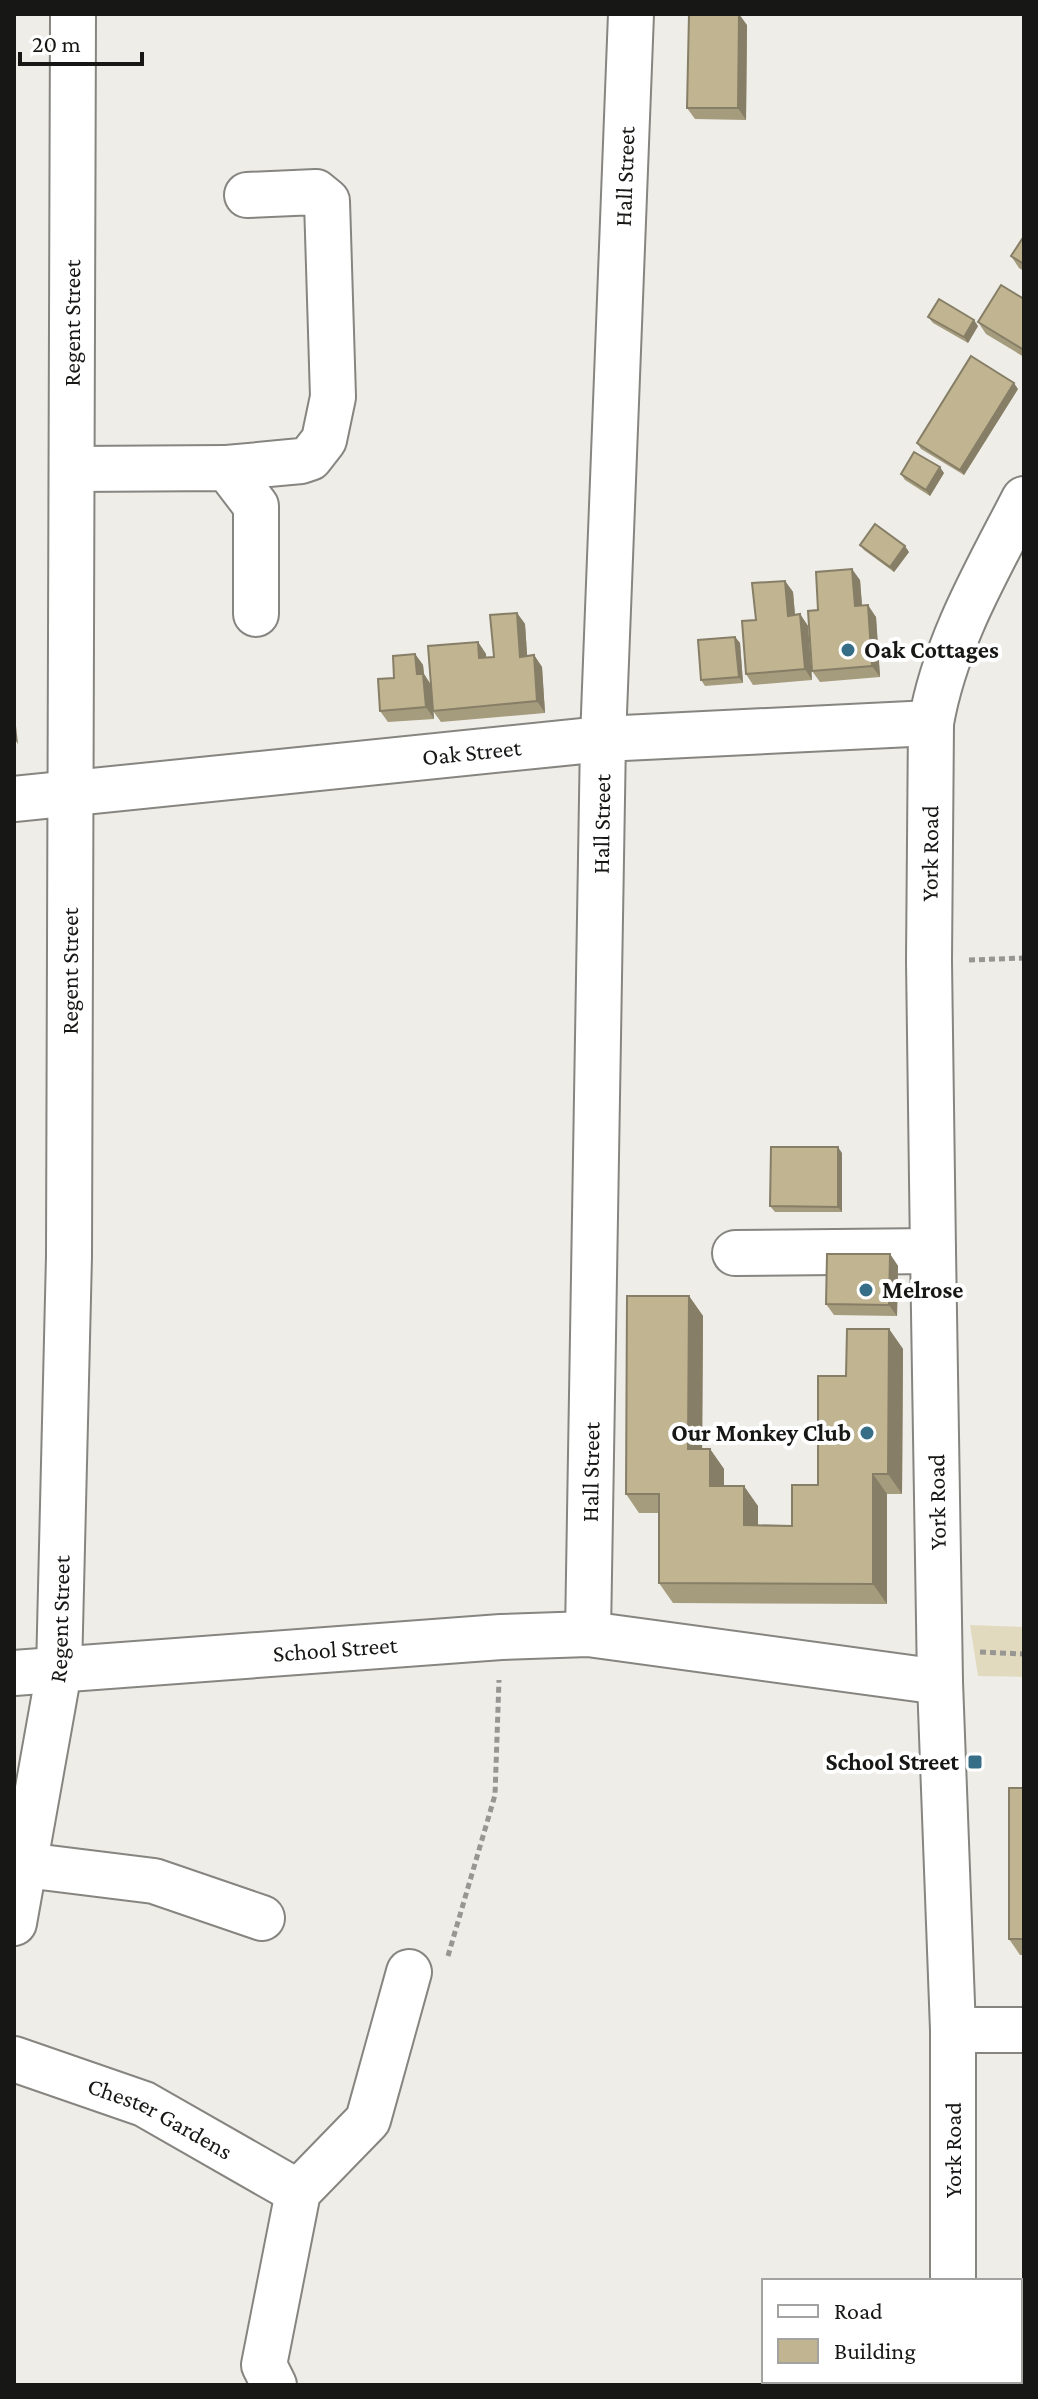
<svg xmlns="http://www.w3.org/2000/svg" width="1038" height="2399" viewBox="0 0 1038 2399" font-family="'Crimson Pro',serif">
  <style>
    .green { fill: #e2dabf }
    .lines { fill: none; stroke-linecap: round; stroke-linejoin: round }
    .minor-casing { stroke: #868580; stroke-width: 48 }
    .path { stroke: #979692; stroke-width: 5; stroke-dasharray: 6 4; stroke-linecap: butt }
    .minor { stroke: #fff; stroke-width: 44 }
    .wall { fill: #a59b7d }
    .shaded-wall { fill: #867e66 }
    .building { fill: #c0b491; stroke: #867e66; stroke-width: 2 }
    .poi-dot { fill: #366e88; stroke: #fff; stroke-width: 3 }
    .labels { text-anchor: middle; stroke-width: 8; stroke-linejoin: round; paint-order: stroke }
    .street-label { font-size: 24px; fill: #171715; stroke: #fff }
    .poi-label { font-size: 24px; font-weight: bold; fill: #171715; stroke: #fff; text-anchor: start }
  </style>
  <rect width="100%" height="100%" fill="#efede8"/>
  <path class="green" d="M970 1625 1024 1627V1677L978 1676Z"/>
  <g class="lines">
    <defs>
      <g id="minor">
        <path d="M227 468 301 461 310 458 324 440 333 397 327 201 316 192 247 195"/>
        <path d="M73 469 227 468 256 506V614"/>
        <path id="s1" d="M14 799 603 739 931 723"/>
        <path d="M735 1253 933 1251"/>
        <path id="s2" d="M588 1634 603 739 631 14"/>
        <path id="s3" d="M14 1673 501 1637 588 1634 940 1682"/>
        <path d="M25 1865 154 1881 262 1918"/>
        <path id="s4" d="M14 1923 59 1671 69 1256 73 14"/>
        <path d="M953 2030H1024"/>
        <path id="s5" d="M14 2059 144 2104 298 2192"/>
        <path id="s6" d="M953 2281V2030L940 1682 933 1251 929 961 931 723C945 642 987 571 1024 499"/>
        <path d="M954 2381V2385"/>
        <path d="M274 2385 264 2365 298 2192 368 2120 409 1972"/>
      </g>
    </defs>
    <use href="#minor" class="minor-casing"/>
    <g class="path">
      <path d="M969 960 1024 958"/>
      <path d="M980 1652 1024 1654"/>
      <path d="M448 1956 495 1795 499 1680"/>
    </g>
    <use href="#minor" class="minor"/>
  </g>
  <g class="wall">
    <path d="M747 25 746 120 695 119 687 108Z"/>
    <path d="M1024 236V271L1019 268 1011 256Z"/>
    <path d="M1024 299V357L986 334 978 322Z"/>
    <path d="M928 317 978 326 968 343 933 323Z"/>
    <path d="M1018 389 964 475 921 449 917 443Z"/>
    <path d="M944 473 930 496 905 480 901 474Z"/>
    <path d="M860 545 909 552 894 572 864 550Z"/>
    <path d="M860 580 862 606 876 617 880 677 820 682 812 671 818 610Z"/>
    <path d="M785 581 793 592 795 615 800 614 808 626 812 680 753 685 746 674 756 620Z"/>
    <path d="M517 613 525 624 527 656 534 655 542 667 545 713 441 722 433 711 478 642 486 654V657H494Z"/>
    <path d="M735 637 740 643 743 683 705 686 701 680Z"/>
    <path d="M415 654 423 665 424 674 431 685 434 719 388 722 380 711 394 678Z"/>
    <path d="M842 1153V1212H775L770 1206Z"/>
    <path d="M890 1254 898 1266 897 1316 834 1315 826 1304Z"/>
    <path d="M689 1296 703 1316 702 1449H710L724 1469V1486L758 1506V1525L792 1526 818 1485 846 1376 889 1329 903 1349 902 1494H887V1604L673 1603 659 1583V1513H639L626 1494Z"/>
    <path d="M1024 1788V1955H1020L1009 1939Z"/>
  </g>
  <g class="shaded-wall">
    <path d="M739 14 747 25 746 120 738 108Z"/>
    <path d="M974 320 978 326 968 343 964 337Z"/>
    <path d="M1014 383 1018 389 964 475 960 470Z"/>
    <path d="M940 467 944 473 930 496 926 490Z"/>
    <path d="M905 546 909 552 894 572 890 567Z"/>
    <path d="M852 569 860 580 863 618 855 606Z"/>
    <path d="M785 581 793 592 796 627 788 616Z"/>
    <path d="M868 605 876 617 880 677 872 666Z"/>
    <path d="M517 613 525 624 528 668 520 657Z"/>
    <path d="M800 614 808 626 812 680 805 669Z"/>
    <path d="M735 637 740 643 743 683 739 677Z"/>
    <path d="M478 642 486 654 487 669 479 658Z"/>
    <path d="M415 654 423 665 424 674 431 685 434 719 426 707 417 674Z"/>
    <path d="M534 655 542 667 545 713 537 701Z"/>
    <path d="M14 708 18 744 14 738Z"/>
    <path d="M838 1147 842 1153V1212L838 1207Z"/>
    <path d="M890 1254 898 1266 897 1316 889 1305Z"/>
    <path d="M689 1296 703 1316 702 1469 688 1449Z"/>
    <path d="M889 1329 903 1349 902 1494 888 1474Z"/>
    <path d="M710 1449 724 1469V1505L710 1486Z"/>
    <path d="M873 1474 887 1494V1604L873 1584Z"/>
    <path d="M744 1486 758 1506V1545L744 1525Z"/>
  </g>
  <g class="building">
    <path d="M689 14H739L738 108H687Z"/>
    <path d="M1024 236V264L1011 256Z"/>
    <path d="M1001 285 1024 299V350L978 322Z"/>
    <path d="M939 299 974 320 964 337 928 317Z"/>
    <path d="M971 356 1014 383 960 470 917 443Z"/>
    <path d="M914 452 940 467 926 490 901 474Z"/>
    <path d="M875 524 905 546 890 567 860 545Z"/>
    <path d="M852 569 855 606 868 605 872 666 812 671 808 611 818 610 816 572Z"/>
    <path d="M785 581 788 616 800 614 805 669 746 674 742 621 756 620 752 583Z"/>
    <path d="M517 613 520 657 534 655 537 701 433 711 428 646 478 642 479 658 494 657 490 615Z"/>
    <path d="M735 637 739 677 701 680 698 640Z"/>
    <path d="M415 654 417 674H423L426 707 380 711 378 679 394 678 393 656Z"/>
    <path d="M771 1147H838V1207L770 1206Z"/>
    <path d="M827 1254H890L889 1305 826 1304Z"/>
    <path d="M627 1296H689L688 1449H710V1486H744V1525L792 1526V1485H818V1376H846L847 1329H889L888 1474H873V1584L659 1583V1494H626Z"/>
    <rect x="1009" y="1788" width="15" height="151"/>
  </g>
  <g class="poi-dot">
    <circle cx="848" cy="650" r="8"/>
    <circle cx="866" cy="1290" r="8"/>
    <circle cx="867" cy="1433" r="8"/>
    <rect x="967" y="1754" width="16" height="16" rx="4"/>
  </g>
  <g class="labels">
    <g class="street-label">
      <text dy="8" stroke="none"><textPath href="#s2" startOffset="1458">Hall Street</textPath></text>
      <text dy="8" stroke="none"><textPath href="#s4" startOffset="1604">Regent Street</textPath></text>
      <text dy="8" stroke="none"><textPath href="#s1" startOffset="460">Oak Street</textPath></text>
      <text dy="8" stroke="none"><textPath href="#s2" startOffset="810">Hall Street</textPath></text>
      <text dy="8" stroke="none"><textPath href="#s6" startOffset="1428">York Road</textPath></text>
      <text dy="8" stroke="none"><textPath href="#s4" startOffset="956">Regent Street</textPath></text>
      <text dy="8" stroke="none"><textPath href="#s2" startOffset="162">Hall Street</textPath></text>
      <text transform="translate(937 1502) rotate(-91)" y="8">York Road</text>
      <text dy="8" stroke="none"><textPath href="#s4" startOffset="308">Regent Street</textPath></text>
      <text dy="8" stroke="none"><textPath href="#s3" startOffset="322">School Street</textPath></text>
      <text dy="8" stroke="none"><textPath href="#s5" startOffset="158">Chester Gardens</textPath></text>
      <text transform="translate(953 2150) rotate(-90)" y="8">York Road</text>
    </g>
    <g class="poi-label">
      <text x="864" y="658">Oak Cottages</text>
      <text x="882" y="1298">Melrose</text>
      <text x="851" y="1441" text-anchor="end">Our Monkey Club</text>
      <text x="959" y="1770" text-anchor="end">School Street</text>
    </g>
  </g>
  <rect width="1038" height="2399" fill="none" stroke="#171715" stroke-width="32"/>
  <rect x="762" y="2279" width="260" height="104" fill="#ffffff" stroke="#a2a2a1" stroke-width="2"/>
  <rect x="778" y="2305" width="40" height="12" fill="#ffffff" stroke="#a2a2a1" stroke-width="2"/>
  <text x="834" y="2319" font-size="24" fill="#171715">Road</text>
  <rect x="778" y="2339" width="40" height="24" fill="#c0b491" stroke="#a2a2a1" stroke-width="2"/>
  <text x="834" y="2359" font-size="24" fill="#171715">Building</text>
  <path d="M20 52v12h122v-12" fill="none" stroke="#171715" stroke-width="4"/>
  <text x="32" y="52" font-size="24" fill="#171715" stroke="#ffffff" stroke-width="6" paint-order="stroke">20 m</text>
</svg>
